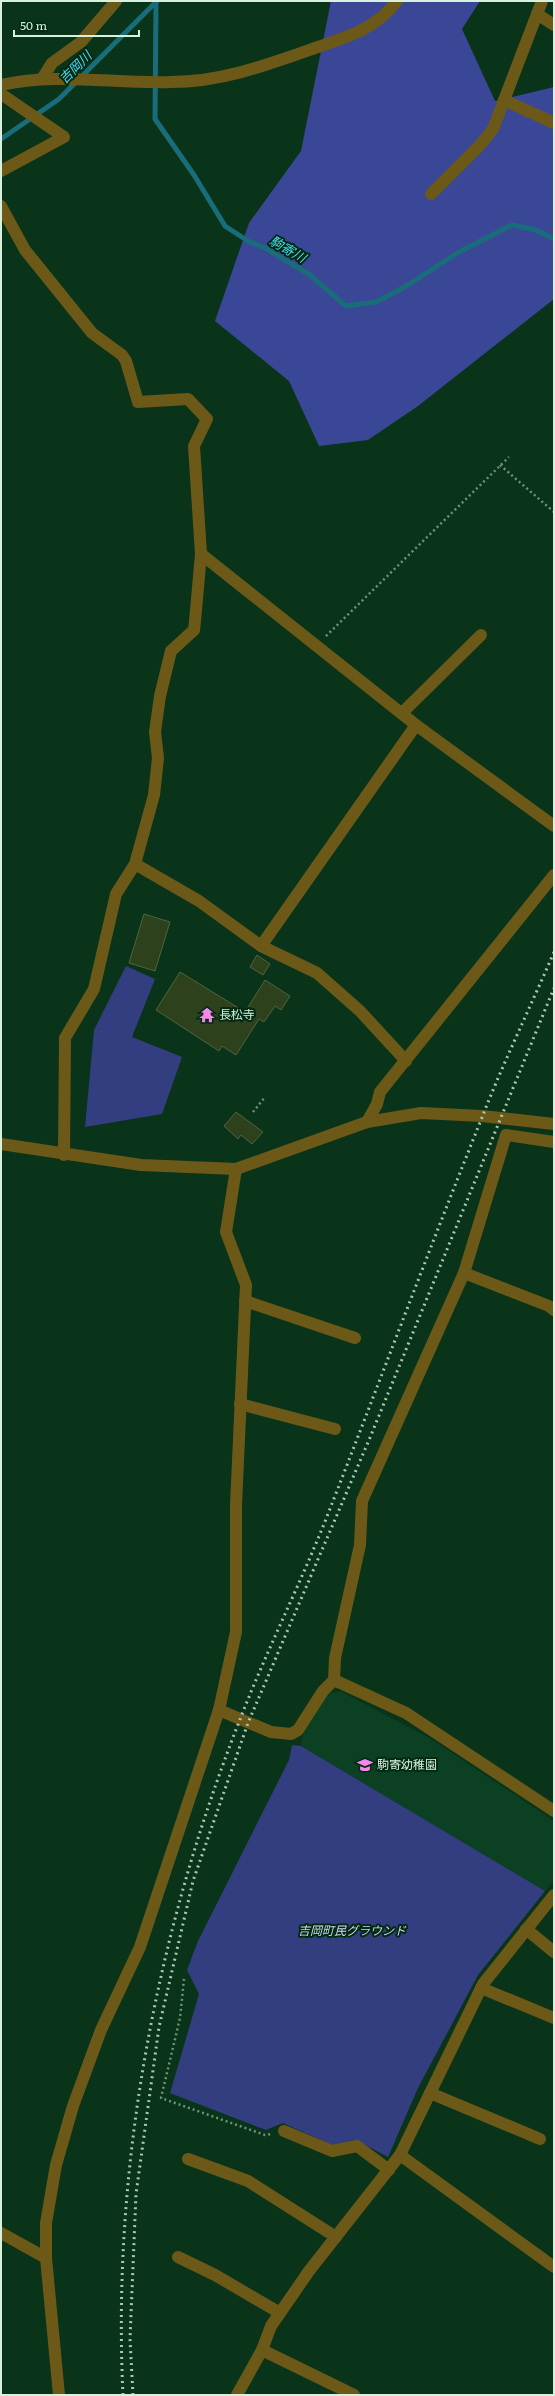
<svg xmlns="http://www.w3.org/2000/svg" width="555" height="2396" viewBox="0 0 555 2396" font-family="Literata,'Noto Sans JP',serif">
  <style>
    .built { fill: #0b4022 }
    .green { fill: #323e7f }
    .forest { fill: #3a4797 }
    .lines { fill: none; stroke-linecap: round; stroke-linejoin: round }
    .stream { stroke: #196d7b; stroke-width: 5 }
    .building { fill: #2d421c; stroke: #4e653d }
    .path { stroke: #70917b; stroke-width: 2.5; stroke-dasharray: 2 3; stroke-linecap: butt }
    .minor { stroke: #6c5917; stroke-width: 12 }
    .tertiary { stroke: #6c5917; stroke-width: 12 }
    .rail { stroke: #acc7b4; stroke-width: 3; stroke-dasharray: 2 4; stroke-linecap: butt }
    .labels { text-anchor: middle; stroke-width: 4; stroke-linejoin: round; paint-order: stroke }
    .poi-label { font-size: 12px; fill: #d9f0de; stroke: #002a11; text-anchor: start }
    .park-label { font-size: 12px; font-style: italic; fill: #cfd6ed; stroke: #002a11 }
    .water-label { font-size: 13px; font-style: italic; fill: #47defa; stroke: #002a11 }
  </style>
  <rect width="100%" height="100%" fill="#09341a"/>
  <path class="built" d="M340 1691 428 1737 554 1821V1881L545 1891 301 1746 303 1734 325 1695Z"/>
  <g class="green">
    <path d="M126 966 155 979 132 1037 182 1057 162 1114 85 1127 94 1030Z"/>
    <path d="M292 1745 301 1746 545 1891 478 1975 418 2088 388 2157 356 2140 332 2145 283 2123 266 2130 170 2093 199 1994 187 1970 198 1941 289 1760Z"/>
  </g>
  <path class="forest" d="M331 1H480L462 29 495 101 554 87V299L418 406 368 440 319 446 289 381 215 321 249 223 301 151Z"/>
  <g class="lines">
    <g class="stream">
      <path d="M156 3 155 119 194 175 225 226 248 241 265 248 310 275 346 306 376 302 408 285 459 252 512 225 536 230 554 239"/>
      <path d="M1 139 59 99 157 1"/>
    </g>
  </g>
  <g class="building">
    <path d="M144 914 170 922 155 971 129 963Z"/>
    <path d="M257 955 270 964 263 975 250 967Z"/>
    <path d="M180 972 245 1012 265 980 290 996 281 1010 275 1006 264 1022 259 1019 236 1055 222 1046 219 1051 156 1010Z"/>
    <path d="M236 1112 263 1132 252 1144 241 1135 238 1139 224 1126Z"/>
  </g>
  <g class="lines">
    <g class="path">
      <path d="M500 465 554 512"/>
      <path d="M326 636 509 457"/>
      <path d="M253 1112 265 1097"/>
      <path d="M184 1979 180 2018 161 2098 265 2135 271 2134"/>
    </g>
    <g class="minor">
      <path d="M537 14 554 25"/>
      <path d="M42 79 52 63 81 42 116 1"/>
      <path d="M1 94 64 137 1 171"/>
      <path d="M504 100 554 123"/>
      <path d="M431 194 481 144 493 129 542 1"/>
      <path d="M1 206 25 250 92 333 122 355 126 361 138 402 188 399 207 419 194 446 201 554 195 621 194 630 171 651 160 696 155 732 158 758 154 795 135 864 116 894 94 989 65 1038 64 1155"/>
      <path d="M201 554 416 725 554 826"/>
      <path d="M403 712 481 635"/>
      <path d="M135 864 199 901 261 946 317 973 360 1011 406 1061"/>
      <path d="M261 946 416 725"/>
      <path d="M367 1122 377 1104 380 1092 554 875"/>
      <path d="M464 1273 506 1135 554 1142"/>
      <path d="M245 1301 355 1338"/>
      <path d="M240 1404 335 1429"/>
      <path d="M334 1680 406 1713 554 1811"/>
      <path d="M219 1710 271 1732 291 1734 298 1730 323 1691 334 1680 335 1658 360 1545 362 1501 464 1273 549 1306 554 1310"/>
      <path d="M526 1929 554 1952"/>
      <path d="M481 1988 554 2018"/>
      <path d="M430 2093 540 2139"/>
      <path d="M284 2131 332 2151 357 2146 389 2170"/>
      <path d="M400 2155 554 2267"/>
      <path d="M188 2159 248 2181 336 2237"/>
      <path d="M1 2233 46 2258"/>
      <path d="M178 2257 215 2275 280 2313"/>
      <path d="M262 2350 354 2395"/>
      <path d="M59 2395 46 2258V2223L56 2165 73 2106 101 2030 140 1947 219 1710 236 1632V1505L246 1285 226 1232 236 1169"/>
      <path d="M237 2395 262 2350 271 2326 280 2313 309 2271 400 2155 483 1984 554 1895"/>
    </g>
    <g class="tertiary">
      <path d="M1 85C57 72 114 84 171 82 221 82 267 65 315 48 347 37 376 29 397 1"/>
      <path d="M1 1144 141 1165 236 1169 367 1122 421 1113 482 1116 554 1124"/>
    </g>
    <g class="rail">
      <path d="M123 2395C112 2167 156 1934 239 1722 265 1654 299 1587 326 1519 378 1386 428 1252 481 1120 503 1063 530 1008 554 952"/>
      <path d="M133 2395 130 2339 136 2194 159 2027 193 1881 248 1723 369 1440 554 988"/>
    </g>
  </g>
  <defs>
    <symbol id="temple-bare" viewBox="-9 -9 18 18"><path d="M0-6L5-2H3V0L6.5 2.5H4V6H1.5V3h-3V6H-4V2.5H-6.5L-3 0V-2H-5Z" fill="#f987e9" stroke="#002a11" stroke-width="2.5" paint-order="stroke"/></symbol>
    <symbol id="school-bare" viewBox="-9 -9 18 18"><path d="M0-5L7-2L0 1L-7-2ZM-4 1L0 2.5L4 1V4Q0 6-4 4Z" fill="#f987e9" stroke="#002a11" stroke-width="2.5" paint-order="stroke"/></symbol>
  </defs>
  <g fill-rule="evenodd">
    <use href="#temple-bare" x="196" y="1004" width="22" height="22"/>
    <use href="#school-bare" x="354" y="1754" width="22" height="22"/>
  </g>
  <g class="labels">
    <g class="poi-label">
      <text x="219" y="1019">長松寺</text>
      <text x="377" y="1769">駒寄幼稚園</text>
    </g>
    <g class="park-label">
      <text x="352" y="1935">吉岡町民グラウンド</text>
    </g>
    <g class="water-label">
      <text transform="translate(75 67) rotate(-45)" y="5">吉岡川</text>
      <text transform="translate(288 249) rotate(30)" y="5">駒寄川</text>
    </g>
  </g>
  <rect width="555" height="2396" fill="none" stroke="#d9f0de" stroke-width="4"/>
  <path d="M14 30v6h125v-6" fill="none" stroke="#d9f0de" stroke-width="2"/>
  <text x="20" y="30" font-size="12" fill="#d9f0de" stroke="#002a11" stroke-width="3" paint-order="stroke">50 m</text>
</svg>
